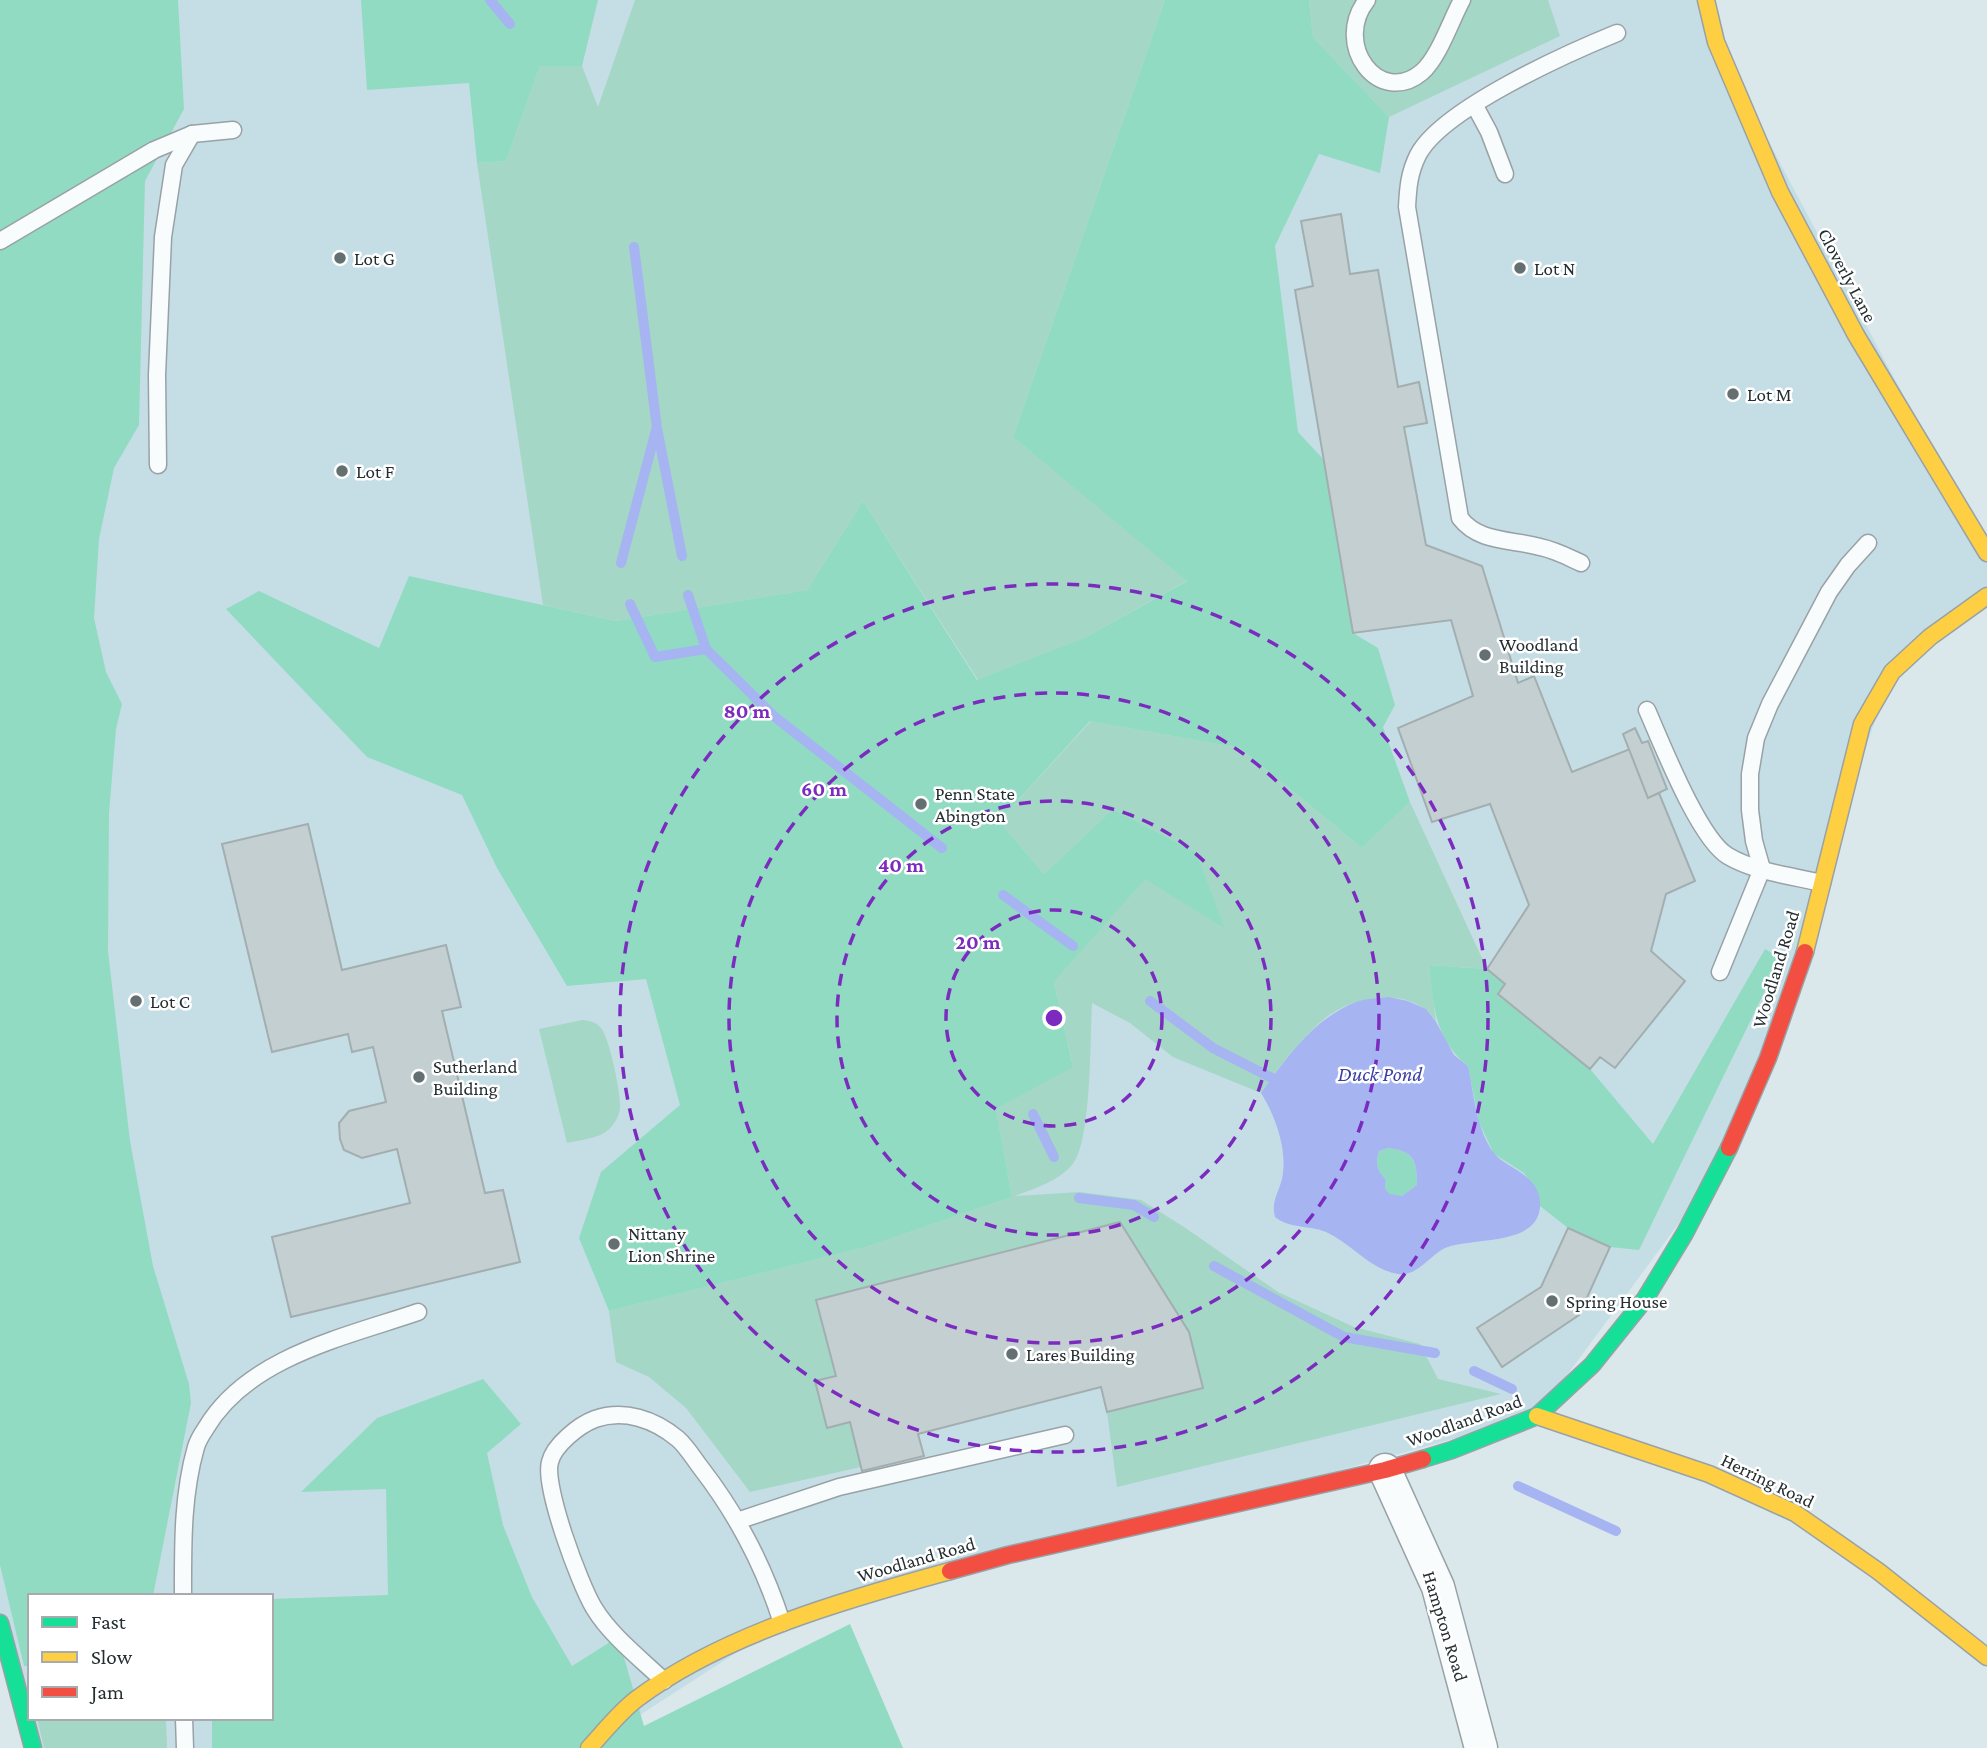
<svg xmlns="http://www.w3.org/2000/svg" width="1987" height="1748" viewBox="0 0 1987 1748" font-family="'Crimson Pro',serif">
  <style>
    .built { fill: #c5dee5; fill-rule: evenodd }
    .green { fill: #a4d7c5 }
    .forest { fill: #92dbc3 }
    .water { fill: #a6b4f2; fill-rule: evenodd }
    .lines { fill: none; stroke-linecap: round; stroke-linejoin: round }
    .stream { stroke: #a6b4f2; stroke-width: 10 }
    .building { fill: #c4cfd1; stroke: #a2aeb0; stroke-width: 2 }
    .lane-casing { stroke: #98a2a6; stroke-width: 19 }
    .street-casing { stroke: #98a2a6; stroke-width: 35 }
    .fast-casing { stroke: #98a2a6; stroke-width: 19 }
    .slow-casing { stroke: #98a2a6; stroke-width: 19 }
    .jam-casing { stroke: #98a2a6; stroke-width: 19 }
    .lane { stroke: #f9fcfc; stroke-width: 16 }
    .street { stroke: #f9fcfc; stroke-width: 32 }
    .fast { stroke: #16e098; stroke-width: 16 }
    .slow { stroke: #ffcf43; stroke-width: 16 }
    .jam { stroke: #f24e42; stroke-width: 16 }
    .ring { fill: none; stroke: #7b2cbf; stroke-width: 3.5; stroke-dasharray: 12 9 }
    .poi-dot { fill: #646f72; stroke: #fff; stroke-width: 2.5 }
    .labels { text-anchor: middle; stroke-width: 5; stroke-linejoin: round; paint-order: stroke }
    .poi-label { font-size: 19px; fill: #242e31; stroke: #fff; text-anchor: start }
    .street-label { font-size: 19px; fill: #242e31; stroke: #fff }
    .water-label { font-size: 21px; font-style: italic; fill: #3b3fa3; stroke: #fff }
    .centre { fill: #7b2cbf; stroke: #fff; stroke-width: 3.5 }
    .ring-label { font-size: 21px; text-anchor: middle; font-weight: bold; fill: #7b2cbf; stroke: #fff; stroke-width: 5; stroke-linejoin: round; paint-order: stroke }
  </style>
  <rect width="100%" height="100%" fill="#dae8ec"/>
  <path class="built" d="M0 0H1706L1716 42 1987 553V596L1892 672 1721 1166 1537 1416 782 1623 589 1748H33L0 1623ZM30 1596H271V1718H30Z"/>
  <g class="green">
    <path d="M635 0H1165L1013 437 1188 580 1086 637 978 680 863 501 807 590 616 621 543 605 477 163 506 161 540 66H582L598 107Z"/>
    <path d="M1309 0H1548L1560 36 1389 117 1313 37Z"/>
    <path d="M1091 721 1240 748 1362 848 1410 802 1487 969 1429 965 1436 1022C1433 1018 1430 1013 1426 1010 1398 987 1349 998 1324 1019 1299 1040 1279 1067 1261 1093L1173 1057 1130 1023 1092 1003C1090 1035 1092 1143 1072 1165 1057 1182 1035 1188 1015 1196L1080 1192 1141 1200 1184 1227 1278 1292 1354 1327 1420 1344 1438 1379 1501 1394 1117 1487 1107 1412 1202 1388 1119 1222 817 1300 836 1376 815 1381 827 1427 850 1422 861 1467 750 1492 686 1408 649 1377 616 1362 609 1311 866 1247 1012 1197 996 1109 1073 1066 1054 982 1145 878 1223 927 1197 853 1113 809 1044 874 999 821Z"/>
    <path d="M582 1020C590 1021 595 1021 601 1028 609 1036 621 1094 620 1107 620 1115 614 1125 608 1130 598 1139 579 1140 567 1143L539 1029Z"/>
    <path d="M37 1718H166L167 1748H44Z"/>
  </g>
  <g class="forest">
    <path d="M0 0H178L184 109 145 181 139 425 114 468 99 539 94 618 106 672 122 704 116 729 109 813 108 951 130 1141 153 1266 189 1384 191 1403 153 1596H30V1666H24L0 1565Z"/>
    <path d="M361 0H598L582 66H540L506 161 477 163 469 83 367 90Z"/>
    <path d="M1165 0H1309L1313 37 1389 117 1380 173 1319 154 1275 246 1298 432 1325 461 1353 633 1378 648 1395 705 1383 727 1410 802 1362 848 1240 748 1090 721 999 821 1044 874 1113 809 1197 853 1224 928 1145 879 1054 982 1073 1067 996 1109 1012 1197 866 1247 609 1311 579 1238 601 1172 680 1105 646 979 567 986 497 868 462 795 367 757 226 609 259 591 379 648 409 576 616 621 807 590 863 501 977 680 1086 637 1187 581 1013 437Z"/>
    <path d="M1765 949 1781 958 1639 1250 1610 1247 1568 1228 1540 1206 1535 1189 1524 1173 1494 1154 1479 1122 1468 1066C1434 1039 1434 1006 1429 965L1487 969 1505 984 1498 995 1590 1069 1653 1144Z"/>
    <path d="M1388 1148C1414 1151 1417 1160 1417 1185L1402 1196 1389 1195 1385 1188 1386 1180C1377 1170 1375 1164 1379 1151Z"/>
    <path d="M483 1379 521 1424 487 1453 503 1525 532 1597 572 1666 618 1637 644 1726 850 1624 903 1748H212V1718H271V1599L388 1595 386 1489 301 1492 377 1418Z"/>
  </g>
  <path class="water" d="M1389 997 1408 1001 1426 1009 1436 1022 1454 1055 1468 1066C1474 1094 1476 1129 1494 1153 1506 1169 1542 1174 1540 1207 1537 1248 1467 1236 1443 1249 1429 1257 1416 1277 1398 1274 1372 1270 1353 1246 1330 1234 1312 1224 1291 1230 1275 1217 1271 1202 1278 1194 1282 1179 1288 1151 1276 1117 1261 1093 1287 1057 1313 1019 1356 1002 1366 998 1378 998 1389 997ZM1388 1148C1414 1151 1417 1160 1417 1185L1402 1196 1389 1194 1385 1188 1386 1180C1377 1170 1375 1164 1379 1151Z"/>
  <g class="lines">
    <g class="stream">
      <path d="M490 0 510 24"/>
      <path d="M634 247 657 428 682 556"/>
      <path d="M621 563 656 430"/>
      <path d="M688 595 706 649 775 717 942 848"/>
      <path d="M630 604 655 657 706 649"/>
      <path d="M1003 895 1073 946"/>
      <path d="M1150 1001 1213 1048 1272 1078"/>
      <path d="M1033 1114 1054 1157"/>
      <path d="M1079 1198 1134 1205 1154 1217"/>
      <path d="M1214 1266 1344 1337 1435 1353"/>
      <path d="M1474 1371 1512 1389"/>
      <path d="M1518 1486 1616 1531"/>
    </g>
  </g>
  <g class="building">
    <path d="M1341 214 1350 274 1378 270 1398 387 1419 382 1427 423 1404 427 1426 545 1482 566 1518 683 1534 676 1572 772 1630 749 1648 798 1659 793 1695 881 1666 894 1651 951 1685 981 1615 1068 1600 1057 1590 1069 1498 994 1505 984 1487 969 1529 905 1490 804 1432 822 1398 728 1473 696 1451 620 1353 633 1295 290 1313 286 1301 221Z"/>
    <path d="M1635 728 1642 743 1648 741 1667 789 1648 798 1623 734Z"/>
    <path d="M308 824 342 970 446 945 461 1007 442 1011 485 1193 503 1190 520 1262 291 1317 272 1237 410 1203 397 1149 362 1158 344 1150 340 1139 339 1123 349 1111 386 1102 373 1047 352 1052 348 1034 272 1052 222 844Z"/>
    <path d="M1120 1222 1189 1332 1203 1388 1107 1412 1101 1387 918 1434 924 1456 862 1471 850 1422 827 1428 815 1381 836 1376 816 1300Z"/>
    <path d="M1568 1228 1610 1247 1579 1315 1502 1367 1477 1328 1541 1287Z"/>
  </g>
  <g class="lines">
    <defs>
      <g id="lane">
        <path d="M1367 0C1332 44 1379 108 1422 72 1439 57 1451 20 1462 0"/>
        <path d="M1475 106 1489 132 1505 174"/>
        <path d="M0 241 154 150 192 134 233 130"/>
        <path d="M158 465 157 375 163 237 174 165 192 134"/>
        <path d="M1581 563C1568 557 1555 550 1540 547 1512 539 1479 543 1460 518L1407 207C1408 188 1409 173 1418 155 1442 109 1568 53 1617 33"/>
        <path d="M1647 710C1662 744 1699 839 1728 856 1755 872 1792 876 1822 883"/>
        <path d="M1720 972 1762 869 1754 841 1750 810V774L1756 738 1770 704 1829 592 1848 565 1868 543"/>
        <path d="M737 1521 839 1487 1065 1435"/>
        <path d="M183 1596C183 1546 182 1496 196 1447 198 1440 202 1434 206 1428 248 1357 345 1337 418 1312"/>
        <path d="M664 1681C641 1659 611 1636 594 1608 580 1585 543 1486 550 1462 554 1445 579 1425 595 1419 624 1409 654 1419 678 1439 687 1447 694 1459 701 1468 738 1516 764 1566 782 1623"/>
        <path d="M184 1718 185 1748"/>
      </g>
      <path id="street" d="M1385 1470 1438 1587 1481 1748"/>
      <g id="fast">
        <path d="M1423 1459 1452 1450 1537 1416 1592 1365 1645 1299 1685 1233 1729 1148"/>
        <path d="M0 1623 33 1748"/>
      </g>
      <g id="slow">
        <path d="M1706 0 1716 42 1780 192 1856 335 1987 553"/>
        <path d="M1805 952 1862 724 1892 672 1930 637 1987 596"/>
        <path d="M1537 1416 1709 1474 1795 1513 1878 1571 1987 1657"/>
        <path d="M589 1748C604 1732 620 1711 638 1698 724 1634 847 1599 950 1571"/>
      </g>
      <g id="jam">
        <path d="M1729 1148 1768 1058 1805 952"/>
        <path d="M950 1571 1008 1555 1385 1470 1423 1459"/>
      </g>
    </defs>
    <use href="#lane" class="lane-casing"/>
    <use href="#street" class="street-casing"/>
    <use href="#fast" class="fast-casing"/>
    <use href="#slow" class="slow-casing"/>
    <use href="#jam" class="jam-casing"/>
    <use href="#lane" class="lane"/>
    <use href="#street" class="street"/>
    <use href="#fast" class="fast"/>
    <use href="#slow" class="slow"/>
    <use href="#jam" class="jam"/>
  </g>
  <g class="ring">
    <circle cx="1054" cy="1018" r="108"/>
    <circle cx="1054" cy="1018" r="217"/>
    <circle cx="1054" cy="1018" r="325"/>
    <circle cx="1054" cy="1018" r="434"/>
  </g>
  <g class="poi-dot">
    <circle cx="340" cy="258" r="7"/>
    <circle cx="1520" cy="268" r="7"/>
    <circle cx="1733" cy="394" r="7"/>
    <circle cx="342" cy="471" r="7"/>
    <circle cx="1485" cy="655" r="7"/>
    <circle cx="921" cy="804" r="7"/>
    <circle cx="136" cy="1001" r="7"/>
    <circle cx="419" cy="1077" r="7"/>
    <circle cx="614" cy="1244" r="7"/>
    <circle cx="1552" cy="1301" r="7"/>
    <circle cx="1012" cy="1354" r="7"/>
  </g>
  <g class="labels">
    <g class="poi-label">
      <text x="354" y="265">Lot G</text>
      <text x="1534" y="275">Lot N</text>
      <text x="1747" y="401">Lot M</text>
      <text x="356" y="478">Lot F</text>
      <text x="1499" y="651">Woodland<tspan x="1499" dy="22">Building</tspan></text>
      <text x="935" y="800">Penn State<tspan x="935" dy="22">Abington</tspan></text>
      <text x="150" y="1008">Lot C</text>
      <text x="433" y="1073">Sutherland<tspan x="433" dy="22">Building</tspan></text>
      <text x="628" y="1240">Nittany<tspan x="628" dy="22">Lion Shrine</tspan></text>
      <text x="1566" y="1308">Spring House</text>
      <text x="1026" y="1361">Lares Building</text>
    </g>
    <g class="street-label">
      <text transform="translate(1848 275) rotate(62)" y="7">Cloverly Lane</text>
      <text transform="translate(1775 969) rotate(-73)" y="7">Woodland Road</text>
      <text transform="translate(1464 1420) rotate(-20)" y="7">Woodland Road</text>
      <text transform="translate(1768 1480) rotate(26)" y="7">Herring Road</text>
      <text transform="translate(916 1559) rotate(-16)" y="7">Woodland Road</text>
      <text transform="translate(1446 1626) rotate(73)" y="7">Hampton Road</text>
    </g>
    <g class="water-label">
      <text x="1380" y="1081">Duck Pond</text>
    </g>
  </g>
  <circle cx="1054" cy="1018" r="10" class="centre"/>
  <g class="ring-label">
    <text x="747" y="718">80 m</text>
    <text x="824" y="796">60 m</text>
    <text x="901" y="872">40 m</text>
    <text x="978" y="949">20 m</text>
  </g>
  <rect x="28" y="1594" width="245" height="126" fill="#ffffff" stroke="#a7abad" stroke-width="2"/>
  <rect x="42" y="1617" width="35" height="10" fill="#16e098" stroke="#a7abad" stroke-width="2"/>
  <text x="91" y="1629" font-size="21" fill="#242e31">Fast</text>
  <rect x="42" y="1652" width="35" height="10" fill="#ffcf43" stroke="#a7abad" stroke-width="2"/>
  <text x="91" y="1664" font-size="21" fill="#242e31">Slow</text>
  <rect x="42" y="1687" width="35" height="10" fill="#f24e42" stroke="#a7abad" stroke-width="2"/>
  <text x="91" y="1699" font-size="21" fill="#242e31">Jam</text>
</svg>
